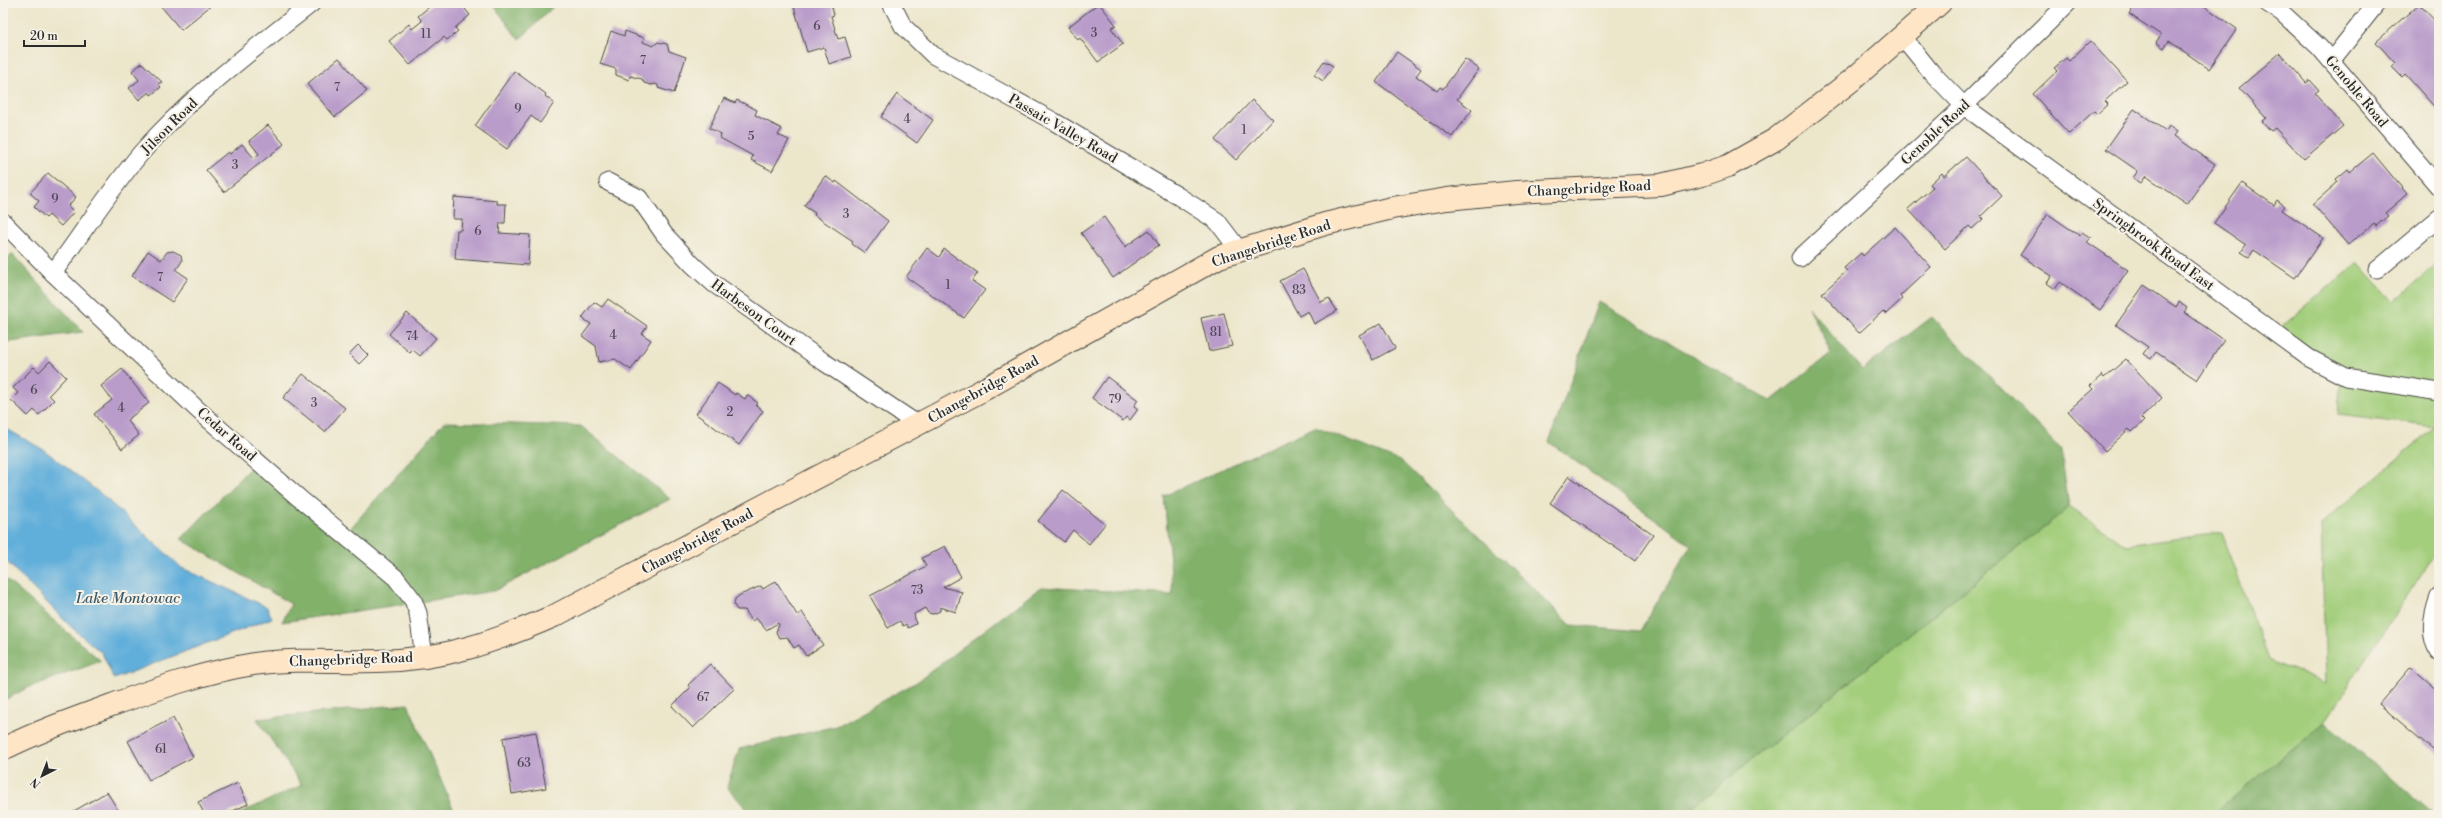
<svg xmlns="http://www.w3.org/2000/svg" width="2442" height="818" viewBox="0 0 2442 818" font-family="'Libre Bodoni',serif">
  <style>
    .green { fill: #a3ce7b; stroke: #677c53 }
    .forest { fill: #82b16b; stroke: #566e4b }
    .water { fill: #60aeda; stroke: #466c82 }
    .building { fill: #b99cca }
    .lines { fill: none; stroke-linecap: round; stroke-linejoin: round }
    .street-casing { stroke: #484743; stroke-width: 19 }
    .secondary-casing { stroke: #484743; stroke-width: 24 }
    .street { stroke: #fff; stroke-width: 17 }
    .secondary { stroke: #fee5c5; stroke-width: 22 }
    .labels { text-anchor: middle; stroke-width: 4; stroke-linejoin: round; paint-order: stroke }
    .number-label { font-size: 12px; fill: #4e4753 }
    .street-label { font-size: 14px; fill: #2b2b2b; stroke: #f7f3e8 }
    .water-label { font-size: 15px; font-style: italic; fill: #3e5968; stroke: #f7f3e8 }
  </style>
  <rect width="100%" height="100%" fill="#f7f3e8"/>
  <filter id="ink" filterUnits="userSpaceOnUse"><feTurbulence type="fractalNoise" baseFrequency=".025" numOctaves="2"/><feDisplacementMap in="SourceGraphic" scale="8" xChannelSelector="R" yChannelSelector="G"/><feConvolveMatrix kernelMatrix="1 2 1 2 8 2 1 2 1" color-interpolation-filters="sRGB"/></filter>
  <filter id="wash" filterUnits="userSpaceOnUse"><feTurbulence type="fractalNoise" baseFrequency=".012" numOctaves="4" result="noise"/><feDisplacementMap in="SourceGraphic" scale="16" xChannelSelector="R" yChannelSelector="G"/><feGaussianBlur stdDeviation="0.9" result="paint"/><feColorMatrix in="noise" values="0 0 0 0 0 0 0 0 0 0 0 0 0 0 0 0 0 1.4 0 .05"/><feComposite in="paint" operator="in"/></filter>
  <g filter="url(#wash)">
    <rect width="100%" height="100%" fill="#ece6cb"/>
    <path class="green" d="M2358 262 2394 302 2439 262V547L2325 722 2212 815H1682L2069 507 2126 545 2222 533 2268 659 2326 684 2321 524 2435 427 2338 415 2341 374 2272 335Z"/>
    <g class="forest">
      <path d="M492 3H557L519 40Z"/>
      <path d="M12 254 83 332 3 343V263Z"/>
      <path d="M1599 302 1771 401 1831 353 1808 307 1862 370 1932 317 2061 450 2069 507 1682 815H752L727 787 739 749 836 726 917 682 1041 587 1173 595 1164 496 1315 427 1402 462 1571 625 1640 631 1691 545 1549 442Z"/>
      <path d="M444 422 581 426 670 499 494 591 282 622 291 604 181 539 254 464 340 540Z"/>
      <path d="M3 577 101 661 27 688 3 701Z"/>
      <path d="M408 704 456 815H236L302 785 257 719Z"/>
      <path d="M2325 722 2435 815H2212Z"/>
    </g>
    <path class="water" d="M3 427 44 450 101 494 182 568 267 607 272 618 114 679 102 653 70 626 3 558Z"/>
    <g id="blocks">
      <g class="building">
        <path d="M163 3H214L181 30 160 5Z"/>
        <path d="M434 3H460L470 15 455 28 458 31 447 40 444 37 410 65 389 41 409 24 412 29 422 21 418 16Z"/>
        <path d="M806 3H831L834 15 831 16 838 39 845 37 851 57 829 64 824 47 807 52 794 7Z"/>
        <path d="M1099 3 1116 25 1111 28 1123 44 1098 62 1080 38 1078 40 1068 27Z"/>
        <path d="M2136 3H2200L2237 29 2209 69 2169 41 2164 48 2156 42 2161 35 2129 14Z"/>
        <path d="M2419 4 2439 25V112L2405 74 2402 77 2392 67 2395 63 2376 42Z"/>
        <path d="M611 31 624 36 625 31 644 38 643 42 653 46 658 42 667 44 669 51 686 57 674 93 658 88V85L655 84 651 85 644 83 642 79 630 76 629 80 616 75V69L600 64Z"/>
        <path d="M2090 41 2127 81 2105 101 2108 104 2097 114 2094 111 2069 134 2033 94 2057 71 2054 68 2066 58 2069 61Z"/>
        <path d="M1397 52 1421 69 1416 76 1437 91 1440 87 1443 89 1465 59 1479 69 1457 99 1472 110 1452 137 1376 82Z"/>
        <path d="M2280 53 2306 83 2310 80 2319 90 2315 93 2343 126 2304 159 2275 128 2271 131 2262 121 2266 118 2239 88Z"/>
        <path d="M339 58 367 91 335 117 307 84Z"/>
        <path d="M1324 61 1333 66 1323 81 1314 75Z"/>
        <path d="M142 63 162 82 158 84 161 87 151 95 149 92 139 100 129 88 139 80 132 71Z"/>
        <path d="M514 71 546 94 545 96 554 103 540 123 531 116 507 149 475 126Z"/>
        <path d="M897 94 933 120 917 143 881 117Z"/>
        <path d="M724 98 735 103 737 100 757 110 755 115 782 129 778 135 789 140 772 171 751 160 753 156 720 138 721 134 709 128Z"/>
        <path d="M1252 100 1273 120 1236 160 1215 140Z"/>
        <path d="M2134 109 2166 131 2169 126 2177 132 2174 136 2215 164 2187 204 2146 176 2141 183 2133 178 2138 171 2106 149Z"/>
        <path d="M268 125 284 144 224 192 206 170 228 152 230 154 242 144 254 158 259 154 249 141Z"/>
        <path d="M2373 153 2407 194 2385 213 2388 216 2376 226 2374 223 2348 245 2313 204 2338 182 2336 179 2348 169 2350 172Z"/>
        <path d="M1966 157 2002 196 1981 216 1983 219 1972 229 1969 226 1945 249 1908 209 1933 187 1930 184 1942 173 1944 176Z"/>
        <path d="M48 173 76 197 68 206 74 212 61 226 49 215 46 218 34 207 39 201 30 193Z"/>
        <path d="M825 176 835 183 836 181 888 221 865 253 852 244 853 241 814 215 815 213 804 206Z"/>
        <path d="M2242 183 2274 205 2277 200 2285 206 2282 210 2323 238 2295 278 2254 250 2249 257 2241 252 2246 245 2214 223Z"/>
        <path d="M454 197 497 201V204H506L505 223H500L499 233 530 235 528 265 455 259 457 230H461L462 219H453Z"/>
        <path d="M2048 214 2080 236 2082 232 2091 238 2087 242 2128 270 2100 310 2060 282 2055 289 2047 283 2052 276 2020 255Z"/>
        <path d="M1104 217 1125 247 1149 230 1159 245 1113 278 1081 233Z"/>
        <path d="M1895 227 1931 267 1900 296 1902 299 1886 314 1883 311 1859 333 1822 293 1847 271 1844 268 1861 253 1863 256Z"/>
        <path d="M927 248 939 257 944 249 978 273 972 281 985 290 964 318 906 277Z"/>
        <path d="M148 251 161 260 167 252 173 251 181 255 182 261 176 270 188 278 172 302 132 276Z"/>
        <path d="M1303 269 1321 302 1329 298 1337 311 1314 324 1308 311 1299 316 1280 281Z"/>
        <path d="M2144 285 2176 307 2179 302 2187 308 2184 312 2224 340 2197 380 2156 352 2151 359 2143 354 2148 347 2116 325Z"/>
        <path d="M608 299 647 326 642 334 651 340 631 370 615 359 599 362 596 346 582 336 591 324 582 318 594 302 602 307Z"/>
        <path d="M407 313 436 338 420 356 413 350 410 353 389 334Z"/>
        <path d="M1224 313 1232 346 1209 351 1201 318Z"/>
        <path d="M1381 323 1395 348 1373 360 1359 335Z"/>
        <path d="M358 345 368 355 359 364 349 354Z"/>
        <path d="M2126 359 2162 398 2141 418 2144 421 2132 432 2129 429 2105 451 2068 411 2093 389 2090 386 2102 375 2104 378Z"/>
        <path d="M50 361 66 377 49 395 54 400 39 415 34 410 28 416 11 400 18 393 13 388 34 367 39 372Z"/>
        <path d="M122 369 149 403 127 420 139 435 122 449 94 414 112 400 101 386Z"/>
        <path d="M303 374 345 408 325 432 283 398Z"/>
        <path d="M1107 377 1138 400 1134 406 1138 409 1130 420 1126 417 1123 421 1092 398Z"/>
        <path d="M718 383 735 395 736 393 745 399 747 395 758 403 756 405 763 411 739 445 696 414Z"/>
        <path d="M1569 476 1653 535 1635 561 1550 503Z"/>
        <path d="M1063 490 1105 524 1089 544 1073 530 1064 542 1038 521Z"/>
        <path d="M945 546 961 577 943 587 962 592 956 612 940 607V611L933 614 928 613 925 608 914 614 916 624 908 628 906 624 903 626 900 621 888 628 870 596 926 566 922 558Z"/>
        <path d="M776 581 797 615 802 612 823 645 806 656 799 645 794 648 787 637 779 638 776 632 779 625 778 623 766 630 756 618 752 621 745 610H737L734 605 735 599 740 595 761 586 763 589Z"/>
        <path d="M710 664 734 689 693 728 672 706 690 688 688 685Z"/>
        <path d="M2411 667 2439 691V755L2379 704Z"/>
        <path d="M173 718 193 757 149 780 128 741Z"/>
        <path d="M536 732 546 788 512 794 503 738Z"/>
        <path d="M238 783 248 804 224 815H205L198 802Z"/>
        <path d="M107 792 121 815H67Z"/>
      </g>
    </g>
  </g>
  <g filter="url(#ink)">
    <use href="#blocks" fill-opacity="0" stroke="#484743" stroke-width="1"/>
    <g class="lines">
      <defs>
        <g id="street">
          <path d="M891 3 903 26 933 55 1053 121 1178 196 1217 221 1239 250"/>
          <path d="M2267 3 2281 12 2319 47 2439 187"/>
          <path d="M1902 36 1932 73 1964 106 2309 358 2346 377 2439 392"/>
          <path d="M2331 61 2377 3"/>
          <path d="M608 182 639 198 664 234 693 265 713 283 824 362 917 424"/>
          <path d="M3 222 53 273 198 410 299 498 396 578 413 600 418 613 424 657"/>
          <path d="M1800 258 1964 106 2068 3"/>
          <path d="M2377 270 2439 218"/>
          <path d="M53 273C82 234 109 191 141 153 191 96 253 50 312 3"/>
          <path d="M2439 597C2433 613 2428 636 2439 652"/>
        </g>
        <path id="secondary" d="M3 749C37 732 73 719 109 706 156 689 204 672 254 664 295 658 336 662 377 661 444 660 494 642 554 616L981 391 1219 257 1325 224 1392 208 1447 199 1516 192 1661 185 1702 175 1728 166 1776 139 1852 80 1940 3"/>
      </defs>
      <use href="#street" class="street-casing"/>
      <use href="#secondary" class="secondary-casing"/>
      <use href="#street" class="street"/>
      <use href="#secondary" class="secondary"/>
    </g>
  </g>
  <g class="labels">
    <g class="number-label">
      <text x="817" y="30">6</text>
      <text x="1094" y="37">3</text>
      <text x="426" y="38">11</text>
      <text x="643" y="64">7</text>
      <text x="337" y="91">7</text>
      <text x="518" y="113">9</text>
      <text x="907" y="123">4</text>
      <text x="1244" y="134">1</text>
      <text x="751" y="140">5</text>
      <text x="235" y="169">3</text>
      <text x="55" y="203">9</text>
      <text x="846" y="218">3</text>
      <text x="478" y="235">6</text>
      <text x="160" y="281">7</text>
      <text x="948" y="289">1</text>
      <text x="1299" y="294">83</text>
      <text x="1216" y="336">81</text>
      <text x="613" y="339">4</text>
      <text x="412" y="340">74</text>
      <text x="34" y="394">6</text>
      <text x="1115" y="403">79</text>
      <text x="314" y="407">3</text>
      <text x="121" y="412">4</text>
      <text x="730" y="416">2</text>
      <text x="917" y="594">73</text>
      <text x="703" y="701">67</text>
      <text x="161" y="753">61</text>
      <text x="524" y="767">63</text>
    </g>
    <g class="street-label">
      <text transform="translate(2357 91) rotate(50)" y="5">Genoble Road</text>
      <text transform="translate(169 126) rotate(-45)" y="5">Jilson Road</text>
      <text transform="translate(1063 128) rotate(30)" y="5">Passaic Valley Road</text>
      <text transform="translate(1935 132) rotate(-43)" y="5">Genoble Road</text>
      <text transform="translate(1589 188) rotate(-3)" y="5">Changebridge Road</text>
      <text transform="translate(1271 243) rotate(-18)" y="5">Changebridge Road</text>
      <text transform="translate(2154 244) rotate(36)" y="5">Springbrook Road East</text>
      <text transform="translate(754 312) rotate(36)" y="5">Harbeson Court</text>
      <text transform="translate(983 389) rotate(-29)" y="5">Changebridge Road</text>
      <text transform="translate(227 434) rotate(41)" y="5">Cedar Road</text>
      <text transform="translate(697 541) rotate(-28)" y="5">Changebridge Road</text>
      <text transform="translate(351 659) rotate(-2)" y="5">Changebridge Road</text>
    </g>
    <g class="water-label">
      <text x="128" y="603">Lake Montowac</text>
    </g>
  </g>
  <rect width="2442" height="818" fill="none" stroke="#f7f3e8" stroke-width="16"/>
  <g transform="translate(42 776) rotate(222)" stroke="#f7f3e8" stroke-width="3" paint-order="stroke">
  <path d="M0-3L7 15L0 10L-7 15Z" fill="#2b2b2b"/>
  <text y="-6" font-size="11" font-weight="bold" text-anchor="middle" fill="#2b2b2b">N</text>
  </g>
  <path d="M24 40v6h61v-6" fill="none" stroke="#2b2b2b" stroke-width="2"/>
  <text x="30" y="40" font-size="12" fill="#2b2b2b" stroke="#f7f3e8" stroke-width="3" paint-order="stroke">20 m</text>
</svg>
